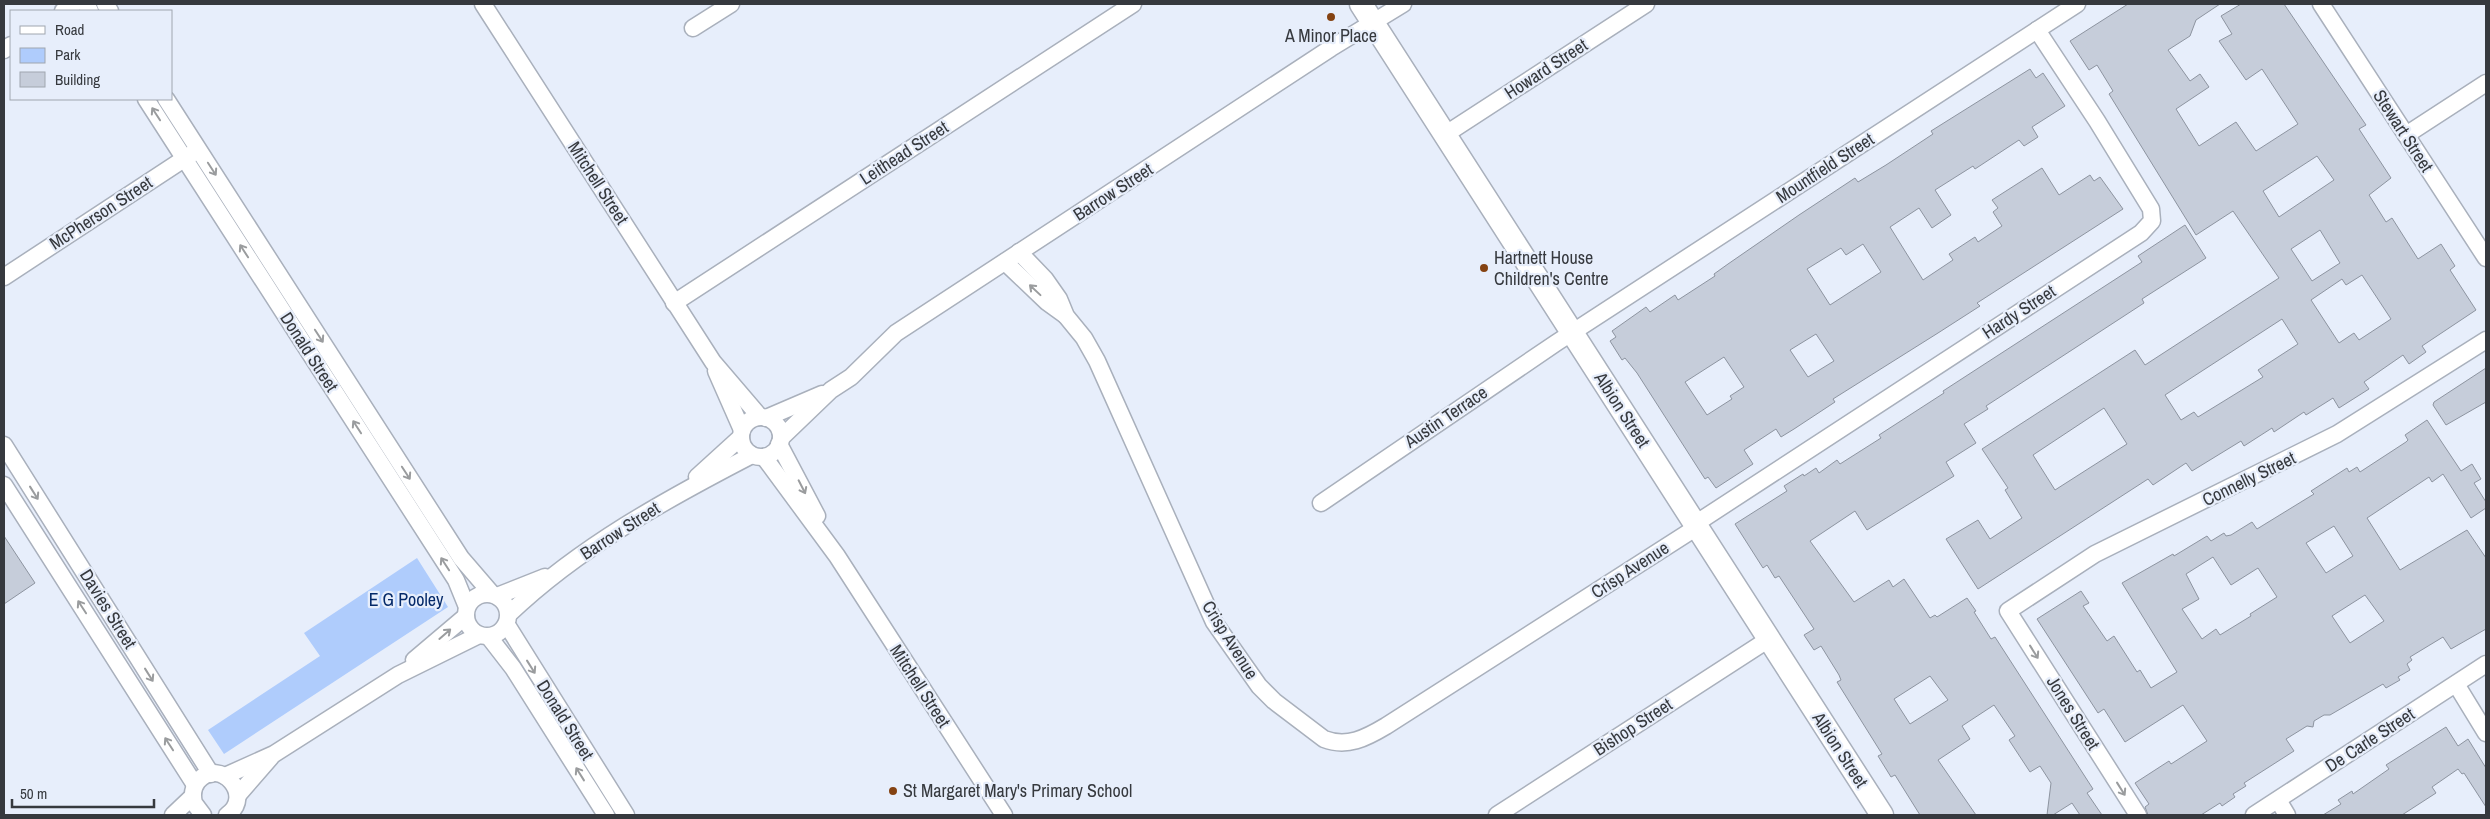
<svg xmlns="http://www.w3.org/2000/svg" width="2490" height="819" viewBox="0 0 2490 819" font-family="'Archivo Narrow',sans-serif">
  <style>
    .green { fill: #afccfc }
    .building { fill: #c6cdda; stroke: #8d94a0; fill-rule: evenodd }
    .lines { fill: none; stroke-linecap: round; stroke-linejoin: round }
    .street-casing { stroke: #a9b0bc; stroke-width: 19 }
    .secondary-casing { stroke: #a9b0bc; stroke-width: 25 }
    .street { stroke: #fff; stroke-width: 16 }
    .secondary { stroke: #fff; stroke-width: 22 }
    .oneway { stroke: #9a9c9e }
    .poi-dot { fill: #844212; stroke: #e7eefb; stroke-width: 2 }
    .labels { text-anchor: middle; stroke-width: 4.5; stroke-linejoin: round; paint-order: stroke }
    .poi-label { font-size: 18px; fill: #36393e; stroke: #e7eefb; text-anchor: start }
    .street-label { font-size: 18px; fill: #36393e; stroke: #e7eefb }
    .park-label { font-size: 18px; fill: #042969; stroke: #e7eefb }
  </style>
  <rect width="100%" height="100%" fill="#e7eefb"/>
  <path class="green" d="M417 558 448 607 224 754 208 730 320 656 304 633Z"/>
  <g class="building">
    <path d="M2128 4H2220L2196 20 2190 36 2168 50 2190 81 2200 74 2209 87 2176 109 2199 146 2236 122 2256 151 2298 124 2262 69 2246 80 2219 41 2232 34 2221 16 2241 4H2284L2366 125 2359 129 2391 178 2369 195 2386 222 2392 218 2418 259 2441 244 2455 266 2450 270 2476 310 2422 346 2426 352 2409 364 2403 355 2364 382 2369 389 2339 408 2333 398 2306 415 2304 412 2274 432 2272 428 2244 446 2241 441 2192 471 2186 463 2153 485 2148 479 1978 589 1946 539 1978 520 1990 539 2022 518 2005 490 2008 488 1982 449 2135 350 2145 365 2279 278 2233 211 2196 235 2109 94 2113 91 2097 65 2089 70 2070 41ZM2317 156 2334 180 2279 217 2263 191ZM2320 230 2340 263 2312 281 2291 249ZM2362 275 2391 319 2359 340 2354 333 2339 343 2311 300 2342 279 2346 285ZM2282 319 2298 344 2258 370 2263 377 2198 417 2194 412 2181 420 2165 395ZM2104 408 2127 444 2055 490 2033 455Z"/>
    <path d="M2030 69 2036 78 2043 73 2065 106 2032 127 2038 137 2024 146 2019 140 1975 169 1973 166 1935 190 1951 215 1932 228 1919 208 1890 227 1923 280 1953 260 1949 254 1975 237 1978 242 2002 226 1993 212 1998 208 1992 200 2042 168 2059 195 2090 175 2094 181 2100 177 2123 209 1977 303 1980 306 1938 333 1833 399 1835 402 1794 429 1781 437 1776 429 1744 450 1753 464 1716 488 1708 477 1705 479 1637 373 1625 358 1622 360 1610 341 1616 337 1612 331 1646 307 1650 312 1675 295 1678 300 1715 276 1714 274 1728 264 1799 215 1855 178 1858 182 1886 165 1933 134 1931 131ZM1863 244 1881 272 1830 305 1807 269 1841 248 1846 255ZM1816 334 1834 361 1808 377 1790 350ZM1724 357 1744 387 1730 396 1732 399 1707 415 1685 382Z"/>
    <path d="M2185 225 2206 258 2142 299 2144 303 1986 406 1988 409 1964 424 1976 443 1946 462 1954 476 1867 530 1855 511 1810 541 1854 602 1889 580 1893 587 1904 579 1930 618 1935 615 1937 617 1967 598 1976 611 1974 612 1991 639 1995 637 2093 789 2087 793 2102 815H2080L2072 803 2053 815H2047L2051 783 2040 766 2030 772 2009 740 2015 736 1994 705 1962 726 1970 739 1938 760 1976 815H1920L1895 775 1891 777 1878 756 1882 754 1837 682 1841 680 1839 675 1821 646 1814 650 1804 635 1814 629 1779 576 1775 578 1767 565 1763 568 1735 524 1787 491 1784 486 1803 474 1804 476 1816 468 1819 473 1837 460 1840 464 1881 438 1879 435 1944 393 1943 391 2142 262 2138 256ZM1930 676 1948 700 1910 724 1894 699Z"/>
    <path d="M2486 368V402L2446 425 2433 405 2434 402Z"/>
    <path d="M2427 420 2461 471 2472 464 2481 479 2474 483 2486 502V508L2471 518 2443 474 2432 482 2429 477 2367 518 2400 570 2467 530 2486 558V629L2451 649 2443 637 2410 657 2412 660 2407 664 2410 670 2398 677 2400 680 2386 688 2383 684 2330 715H2324L2314 721 2313 727 2307 726 2286 739 2294 751 2244 783 2246 786 2233 794 2235 797 2222 806 2220 803 2201 815H2148L2145 807 2149 804 2135 783 2169 761 2171 764 2207 741 2183 705 2125 742 2104 709 2098 713 2037 619 2081 591 2089 603 2083 606 2107 641 2114 636 2137 672 2140 670 2151 688 2177 672 2122 583 2173 554 2174 556 2207 536 2211 541 2224 533 2226 536 2231 535 2252 522 2257 529 2314 494 2311 491 2347 468 2349 472 2357 467 2360 472 2406 442 2408 440 2405 435ZM2334 526 2353 556 2326 573 2306 543ZM2213 557 2231 585 2258 568 2277 597 2250 614 2251 616 2220 635 2216 629 2202 639 2182 609 2199 599 2186 574ZM2365 595 2384 621 2350 643 2332 616Z"/>
    <path d="M4 536 35 583 4 604Z"/>
    <path d="M2446 727 2458 746 2468 739 2486 768V807L2464 773 2462 774 2458 769 2432 787 2436 793 2402 815H2323L2341 804 2338 800 2352 791 2353 794 2389 769 2386 765Z"/>
  </g>
  <g class="lines">
    <defs>
      <g id="street">
        <path d="M86 4 90 11"/>
        <path d="M105 4 110 11"/>
        <path d="M483 4 713 362 760 417"/>
        <path d="M2321 4 2486 258"/>
        <path d="M63 11 74 4"/>
        <path d="M693 28 731 4"/>
        <path d="M4 50 11 45"/>
        <path d="M146 99 456 580 467 607"/>
        <path d="M166 99 461 558 492 594"/>
        <path d="M1446 134 1646 4"/>
        <path d="M2406 135 2486 83"/>
        <path d="M1019 252 1045 279 1059 299 1066 316 1084 338 1097 361 1214 622 1259 686 1274 701 1324 739C1347 748 1366 738 1386 726L1697 527"/>
        <path d="M1005 262 1047 302 1065 315"/>
        <path d="M4 277 193 153"/>
        <path d="M674 303 1133 4"/>
        <path d="M716 371 742 430"/>
        <circle cx="761" cy="437" r="20"/>
        <path d="M766 418 822 394"/>
        <path d="M781 438 831 390 851 377 896 333 1331 48 1403 4"/>
        <path d="M779 444 817 516"/>
        <path d="M4 445 211 774"/>
        <path d="M764 457 837 556 1004 815"/>
        <path d="M697 477 741 437"/>
        <path d="M4 485 195 785"/>
        <path d="M1321 503 1556 343 2077 4"/>
        <path d="M1695 524 2141 233 2152 221 2151 209 2097 121 2037 30"/>
        <circle cx="487" cy="615" r="21"/>
        <path d="M497 596 545 577"/>
        <path d="M509 614C579 547 667 499 752 455"/>
        <path d="M507 625 626 815"/>
        <path d="M489 637 513 668 606 815"/>
        <path d="M414 660 466 616"/>
        <path d="M2456 684 2486 733"/>
        <path d="M225 776 274 754 398 675 479 635"/>
        <path d="M238 795 271 757"/>
        <path d="M2278 800 2287 815"/>
        <path d="M173 815 192 797"/>
        <path d="M203 815 194 803C192 795 193 787 198 781 220 756 255 796 227 815"/>
        <path d="M1497 815 1769 639"/>
        <path d="M2138 815 2008 611 2095 554 2337 434 2486 340"/>
        <path d="M2254 815 2486 664"/>
      </g>
      <path id="secondary" d="M1361 4 1882 815"/>
    </defs>
    <use href="#street" class="street-casing"/>
    <use href="#secondary" class="secondary-casing"/>
    <use href="#street" class="street"/>
    <use href="#secondary" class="secondary"/>
  </g>
  <defs><path id="oneway-shaft" d="M-6 0H5M1.5-3L5.5 0L1.5 3" fill="none" stroke-width="1.6" stroke-linecap="round" stroke-linejoin="round" transform="scale(1.25)"/></defs>
  <g class="oneway">
    <use href="#oneway-shaft" transform="translate(156 114) rotate(-123)"/>
    <use href="#oneway-shaft" transform="translate(212 169) rotate(57)"/>
    <use href="#oneway-shaft" transform="translate(244 251) rotate(-123)"/>
    <use href="#oneway-shaft" transform="translate(1035 290) rotate(-137)"/>
    <use href="#oneway-shaft" transform="translate(319 336) rotate(57)"/>
    <use href="#oneway-shaft" transform="translate(357 427) rotate(-123)"/>
    <use href="#oneway-shaft" transform="translate(406 473) rotate(57)"/>
    <use href="#oneway-shaft" transform="translate(802 487) rotate(63)"/>
    <use href="#oneway-shaft" transform="translate(34 493) rotate(58)"/>
    <use href="#oneway-shaft" transform="translate(445 564) rotate(-123)"/>
    <use href="#oneway-shaft" transform="translate(82 607) rotate(-123)"/>
    <use href="#oneway-shaft" transform="translate(445 634) rotate(-41)"/>
    <use href="#oneway-shaft" transform="translate(2034 652) rotate(58)"/>
    <use href="#oneway-shaft" transform="translate(531 667) rotate(58)"/>
    <use href="#oneway-shaft" transform="translate(149 675) rotate(58)"/>
    <use href="#oneway-shaft" transform="translate(169 744) rotate(-123)"/>
    <use href="#oneway-shaft" transform="translate(580 774) rotate(-122)"/>
    <use href="#oneway-shaft" transform="translate(2121 789) rotate(58)"/>
  </g>
  <g class="poi-dot">
    <circle cx="1331" cy="17" r="5"/>
    <circle cx="1484" cy="268" r="5"/>
    <circle cx="893" cy="791" r="5"/>
  </g>
  <g class="labels">
    <g class="poi-label">
      <text x="1331" y="42" text-anchor="middle">A Minor Place</text>
      <text x="1494" y="264">Hartnett House<tspan x="1494" dy="21">Children's Centre</tspan></text>
      <text x="903" y="797">St Margaret Mary's Primary School</text>
    </g>
    <g class="street-label">
      <text transform="translate(1546 69) rotate(-33)" y="6">Howard Street</text>
      <text transform="translate(2403 131) rotate(57)" y="6">Stewart Street</text>
      <text transform="translate(904 153) rotate(-33)" y="6">Leithead Street</text>
      <text transform="translate(1825 168) rotate(-33)" y="6">Mountfield Street</text>
      <text transform="translate(598 183) rotate(57)" y="6">Mitchell Street</text>
      <text transform="translate(1113 192) rotate(-33)" y="6">Barrow Street</text>
      <text transform="translate(101 213) rotate(-33)" y="6">McPherson Street</text>
      <text transform="translate(2019 312) rotate(-33)" y="6">Hardy Street</text>
      <text transform="translate(309 352) rotate(57)" y="6">Donald Street</text>
      <text transform="translate(1622 410) rotate(57)" y="6">Albion Street</text>
      <text transform="translate(1446 417) rotate(-34)" y="6">Austin Terrace</text>
      <text transform="translate(2249 479) rotate(-26)" y="6">Connelly Street</text>
      <text transform="translate(620 531) rotate(-33)" y="6">Barrow Street</text>
      <text transform="translate(1630 570) rotate(-33)" y="6">Crisp Avenue</text>
      <text transform="translate(108 609) rotate(58)" y="6">Davies Street</text>
      <text transform="translate(1230 640) rotate(58)" y="6">Crisp Avenue</text>
      <text transform="translate(920 686) rotate(57)" y="6">Mitchell Street</text>
      <text transform="translate(2073 713) rotate(58)" y="6">Jones Street</text>
      <text transform="translate(565 720) rotate(58)" y="6">Donald Street</text>
      <text transform="translate(1633 727) rotate(-33)" y="6">Bishop Street</text>
      <text transform="translate(2370 740) rotate(-33)" y="6">De Carle Street</text>
      <text transform="translate(1840 750) rotate(57)" y="6">Albion Street</text>
    </g>
    <g class="park-label">
      <text x="406" y="606">E G Pooley</text>
    </g>
  </g>
  <rect width="2490" height="819" fill="none" stroke="#36393e" stroke-width="10"/>
  <rect x="10" y="10" width="162" height="90" fill="#e7eefb" stroke="#a0a6af"/>
  <rect x="20" y="26" width="25" height="8" fill="#ffffff" stroke="#a0a6af"/>
  <text x="55" y="35" font-size="15" fill="#36393e">Road</text>
  <rect x="20" y="48" width="25" height="15" fill="#afccfc" stroke="#a0a6af"/>
  <text x="55" y="60" font-size="15" fill="#36393e">Park</text>
  <rect x="20" y="72" width="25" height="15" fill="#c6cdda" stroke="#a0a6af"/>
  <text x="55" y="85" font-size="15" fill="#36393e">Building</text>
  <path d="M12 799v8h142v-8" fill="none" stroke="#36393e" stroke-width="2.5"/>
  <text x="20" y="799" font-size="15" fill="#36393e" stroke="#e7eefb" stroke-width="4" paint-order="stroke">50 m</text>
</svg>
